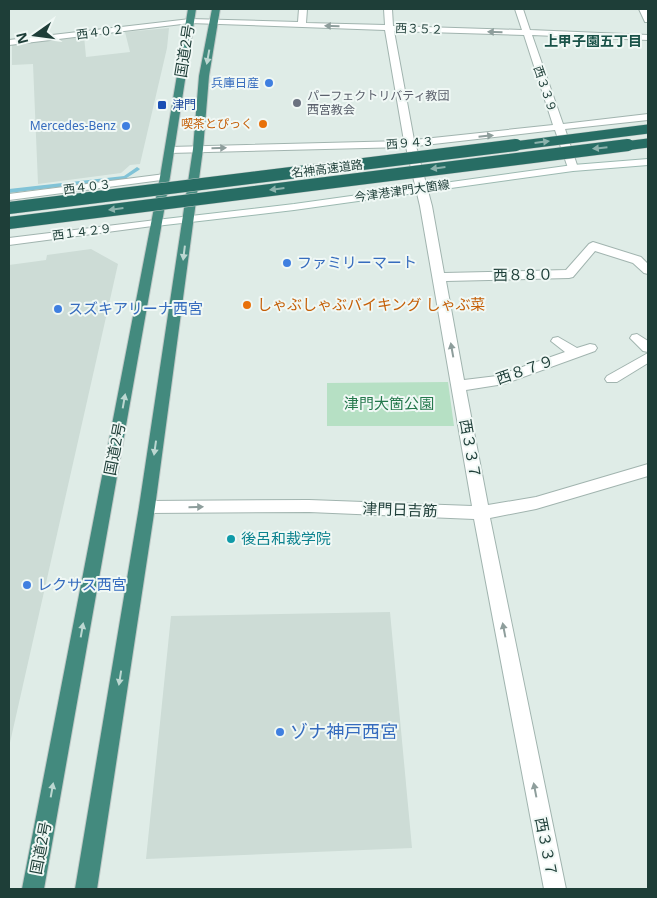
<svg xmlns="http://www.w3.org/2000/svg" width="657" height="898" viewBox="0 0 657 898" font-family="'Noto Sans','Noto Sans JP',sans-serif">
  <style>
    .built { fill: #cddcd6 }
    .green { fill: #b6e0c4 }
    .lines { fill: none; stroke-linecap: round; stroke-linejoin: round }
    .stream { fill: #81c3d7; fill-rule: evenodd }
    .minor-casing { stroke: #a1b4af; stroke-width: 2 }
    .tertiary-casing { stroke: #a1b4af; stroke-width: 2 }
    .secondary-casing { stroke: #9cb9b1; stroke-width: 2 }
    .trunk-casing { stroke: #c0c9c7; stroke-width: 2 }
    .minor { fill: #fff; fill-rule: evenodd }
    .tertiary { fill: #fff; fill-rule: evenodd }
    .secondary { fill: #fff; fill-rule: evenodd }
    .trunk { fill: #438a7e; fill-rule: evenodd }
    .motorway-bridge-far1-casing { stroke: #c0c9c7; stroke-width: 10; stroke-linecap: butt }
    .motorway-bridge-casing { stroke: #c0c9c7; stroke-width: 13; stroke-linecap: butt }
    .motorway-bridge-far1 { stroke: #276d64; stroke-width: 9 }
    .motorway-bridge { stroke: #276d64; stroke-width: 12 }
    .oneway { fill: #8e9e9c }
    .oneway2 { fill: #bcd7d1 }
    .oneway3 { fill: #8cb2ac }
    .shop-dot { fill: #3f7fe0; stroke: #f0f8f5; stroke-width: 2 }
    .worship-dot { fill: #6b7280; stroke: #f0f8f5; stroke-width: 2 }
    .transit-dot { fill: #1a4fb4; stroke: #f0f8f5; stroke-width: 2 }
    .food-dot { fill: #e8710a; stroke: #f0f8f5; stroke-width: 2 }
    .culture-dot { fill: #0f9aa8; stroke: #f0f8f5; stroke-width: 2 }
    .labels { text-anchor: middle; stroke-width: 4; stroke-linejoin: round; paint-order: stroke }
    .far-street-label { font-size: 12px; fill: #1e3e38; stroke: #f0f8f5 }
    .far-shop-label { font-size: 12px; fill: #366cbe; stroke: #f0f8f5; text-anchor: end }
    .far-worship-label { font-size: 12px; fill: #5b616d; stroke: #f0f8f5; text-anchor: start }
    .far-transit-label { font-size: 12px; fill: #164399; stroke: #f0f8f5; text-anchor: start }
    .far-food-label { font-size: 12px; fill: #c56008; stroke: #f0f8f5; text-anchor: end }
    .far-neighbourhood-label { font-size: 14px; font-weight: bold; fill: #195248; stroke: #f0f8f5 }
    .street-label { font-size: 15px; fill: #1e3e38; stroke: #f0f8f5 }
    .shop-label { font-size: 15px; fill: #366cbe; stroke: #f0f8f5; text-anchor: start }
    .food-label { font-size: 15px; fill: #c56008; stroke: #f0f8f5; text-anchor: start }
    .park-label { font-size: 15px; fill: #25784c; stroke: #f0f8f5 }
    .culture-label { font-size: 15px; fill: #0d838f; stroke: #f0f8f5; text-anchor: start }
    .near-shop-label { font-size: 18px; fill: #366cbe; stroke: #f0f8f5; text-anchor: start }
  </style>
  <rect width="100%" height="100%" fill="#dfece7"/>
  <g class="built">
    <path d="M169 28 167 48 140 164 130 165 121 173 38 184 33 64 12 65V45L84 36 86 57 130 52 125 32Z"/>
    <path d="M91 249 118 264 9 747V265L46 260 47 255Z"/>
    <path d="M390 612 412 848 146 859 171 616Z"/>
  </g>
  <path class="green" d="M448 382 454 426H327V383Z"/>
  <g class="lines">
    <path class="stream" d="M137 167 140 169 139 170 125 179 9 193V189L124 176Z"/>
    <defs>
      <g id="minor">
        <path d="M299 9H307L306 23 385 25 384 9H392L393 26 522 30 515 9H523L530 30 648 35V40L532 35 563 124 648 114V120L565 129 578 168 577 170H569L568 168 555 130 416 146 432 206 444 273 566 270 589 244 593 242 641 257 648 264V274L644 273 633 263 595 251 573 277 569 278 446 281 464 380 497 376 565 352 551 341 553 338 558 337 577 348 590 344 595 345 597 348 595 351 504 384 466 390 488 505 536 497 648 464V476L536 509 490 518 566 889H544L474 519 309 512 147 513 141 511 139 507 141 503 147 501 309 500 472 506 420 206 406 147 170 153 165 150 170 147 404 141 385 30 190 23 9 45V40L190 19 298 22ZM394 31 524 35 553 125 414 140Z"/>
        <path d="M639 9H647L648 22H645Z"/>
        <path d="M165 174 169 175 170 177 169 179 9 200V194Z"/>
        <path d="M637 334 648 341V352L643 351 630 338 632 335Z"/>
        <path d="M648 353V363L617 382H607L605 379 607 376Z"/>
      </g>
      <path id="tertiary" d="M156 220 160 221 162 223 160 225 9 245V238Z"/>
      <path id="secondary" d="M648 159V165L573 171 294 210 156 226 150 223 156 220 294 204 573 165Z"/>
      <g id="trunk">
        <path d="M188 9H196L170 177 44 889H22L160 177Z"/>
        <path d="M212 9H220L209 76 203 149 155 507 97 889H75L139 507 193 149 199 76Z"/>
      </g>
    </defs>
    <use href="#minor" class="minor-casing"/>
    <use href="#tertiary" class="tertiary-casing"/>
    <use href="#secondary" class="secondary-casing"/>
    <use href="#trunk" class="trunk-casing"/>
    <use href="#minor" class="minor"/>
    <use href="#tertiary" class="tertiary"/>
    <use href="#secondary" class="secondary"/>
    <use href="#trunk" class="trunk"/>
    <defs>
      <g id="motorway-bridge-far1">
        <path d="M506 147 648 129"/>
        <path d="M617 147 648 143"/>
      </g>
      <g id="motorway-bridge">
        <path d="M9 208 516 145"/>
        <path d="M9 223 628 145"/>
      </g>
    </defs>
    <use href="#motorway-bridge-far1" class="motorway-bridge-far1-casing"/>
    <use href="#motorway-bridge" class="motorway-bridge-casing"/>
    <use href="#motorway-bridge-far1" class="motorway-bridge-far1"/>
    <use href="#motorway-bridge" class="motorway-bridge"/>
  </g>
  <defs><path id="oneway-solid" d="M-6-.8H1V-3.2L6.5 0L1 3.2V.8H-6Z" transform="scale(1.25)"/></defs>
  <g class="oneway">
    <use href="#oneway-solid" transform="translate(332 26) rotate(-178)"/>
    <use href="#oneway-solid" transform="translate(495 32) rotate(-178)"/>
    <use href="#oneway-solid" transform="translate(486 136) rotate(-6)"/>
    <use href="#oneway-solid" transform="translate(219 148) rotate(-1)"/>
    <use href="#oneway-solid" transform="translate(452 350) rotate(-100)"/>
    <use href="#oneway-solid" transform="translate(196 507) rotate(-1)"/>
    <use href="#oneway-solid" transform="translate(504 630) rotate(-101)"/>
    <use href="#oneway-solid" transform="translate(535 790) rotate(-101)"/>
  </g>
  <g class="oneway2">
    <use href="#oneway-solid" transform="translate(208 57) rotate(100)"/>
    <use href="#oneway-solid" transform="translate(184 253) rotate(97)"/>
    <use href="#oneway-solid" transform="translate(124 401) rotate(-80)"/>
    <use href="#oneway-solid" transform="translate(155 448) rotate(98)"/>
    <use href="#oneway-solid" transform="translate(82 630) rotate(-80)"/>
    <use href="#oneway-solid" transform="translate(120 678) rotate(99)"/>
    <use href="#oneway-solid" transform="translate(52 790) rotate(-80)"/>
  </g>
  <g class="oneway3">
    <use href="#oneway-solid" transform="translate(542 142) rotate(-7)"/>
    <use href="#oneway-solid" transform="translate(600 148) rotate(174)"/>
    <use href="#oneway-solid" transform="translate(438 168) rotate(173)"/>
    <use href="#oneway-solid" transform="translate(277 189) rotate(173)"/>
    <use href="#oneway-solid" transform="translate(116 209) rotate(173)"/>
  </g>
  <g class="shop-dot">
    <circle cx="269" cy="83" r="5"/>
    <circle cx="126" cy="126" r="5"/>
    <circle cx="287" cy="263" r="5"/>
    <circle cx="58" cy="309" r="5"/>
    <circle cx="27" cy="585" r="5"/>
    <circle cx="280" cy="732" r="5"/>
  </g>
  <circle class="worship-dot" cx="297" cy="103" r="5"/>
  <rect class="transit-dot" x="157" y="100" width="10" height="10" rx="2.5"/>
  <g class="food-dot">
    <circle cx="263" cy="124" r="5"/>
    <circle cx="247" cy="305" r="5"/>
  </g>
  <circle class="culture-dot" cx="231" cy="539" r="5"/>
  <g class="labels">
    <g class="far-street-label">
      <text transform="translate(419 29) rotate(2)" y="4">西３５２</text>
      <text transform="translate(100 32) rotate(-7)" y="4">西４０２</text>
      <text transform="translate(545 89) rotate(71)" y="4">西３３９</text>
      <text transform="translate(410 143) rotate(-4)" y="4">西９４３</text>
      <text transform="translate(327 169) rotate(-7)" y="4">名神高速道路</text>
      <text transform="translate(87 187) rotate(-7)" y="4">西４０３</text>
      <text transform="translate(402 191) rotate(-8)" y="4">今津港津門大箇線</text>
      <text transform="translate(82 232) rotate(-7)" y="4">西１４２９</text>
    </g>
    <g class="far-shop-label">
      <text x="259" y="87">兵庫日産</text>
      <text x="116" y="130">Mercedes-Benz</text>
    </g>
    <g class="far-worship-label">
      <text x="307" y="100">パーフェクトリバティ教団<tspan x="307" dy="14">西宮教会</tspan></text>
    </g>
    <g class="far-transit-label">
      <text x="172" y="109">津門</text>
    </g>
    <g class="far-food-label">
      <text x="253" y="128">喫茶とぴっく</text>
    </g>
    <g class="far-neighbourhood-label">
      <text x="593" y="46">上甲子園五丁目</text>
    </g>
    <g class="street-label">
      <text transform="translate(185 51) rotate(-81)" y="5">国道2号</text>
      <text transform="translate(523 275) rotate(-1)" y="5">西８８０</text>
      <text transform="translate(525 370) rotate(-19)" y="5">西８７９</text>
      <text transform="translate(115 449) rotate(-79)" y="5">国道2号</text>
      <text transform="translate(470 449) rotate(80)" y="5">西３３７</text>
      <text transform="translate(400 510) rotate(2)" y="5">津門日吉筋</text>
      <text transform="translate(546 847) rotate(79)" y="5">西３３７</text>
      <text transform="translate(41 848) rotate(-79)" y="5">国道2号</text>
    </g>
    <g class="shop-label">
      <text x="297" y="268">ファミリーマート</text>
      <text x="68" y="314">スズキアリーナ西宮</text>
      <text x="37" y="590">レクサス西宮</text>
    </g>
    <g class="food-label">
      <text x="257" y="310">しゃぶしゃぶバイキング しゃぶ菜</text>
    </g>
    <g class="park-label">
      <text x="389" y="409">津門大箇公園</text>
    </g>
    <g class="culture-label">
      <text x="241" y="544">後呂和裁学院</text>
    </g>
    <g class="near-shop-label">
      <text x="290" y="738">ゾナ神戸西宮</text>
    </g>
  </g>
  <rect width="657" height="898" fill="none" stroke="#1e3e38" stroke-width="20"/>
  <g transform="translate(35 35) rotate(256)" stroke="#f0f8f5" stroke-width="4" paint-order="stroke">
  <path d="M0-4L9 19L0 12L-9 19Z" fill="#1e3e38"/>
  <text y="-8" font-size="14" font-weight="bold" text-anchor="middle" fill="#1e3e38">N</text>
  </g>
</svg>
